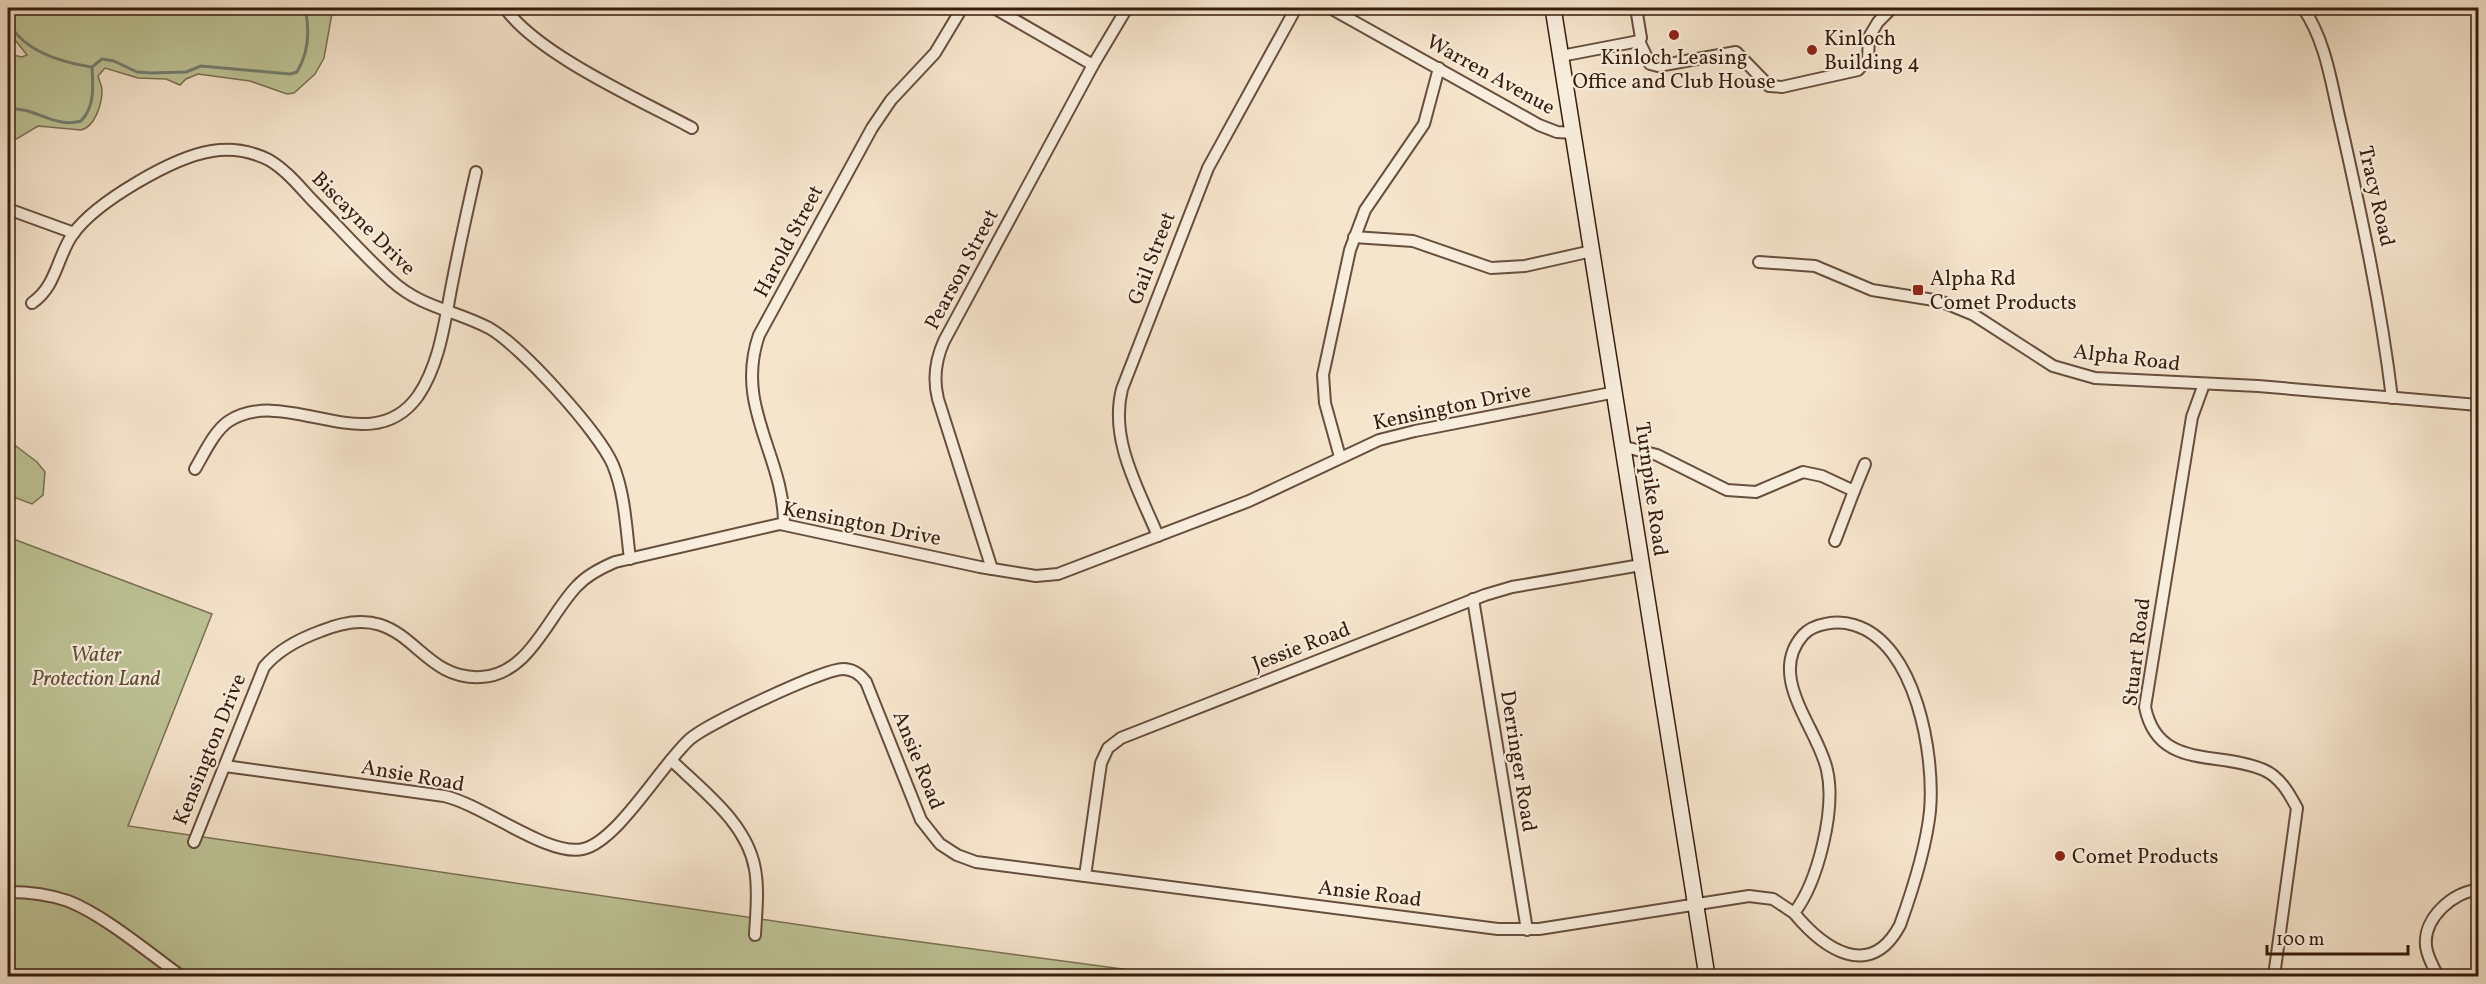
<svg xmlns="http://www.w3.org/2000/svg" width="2486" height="984" viewBox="0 0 2486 984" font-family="Vollkorn,serif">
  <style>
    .green { fill: #bec497; stroke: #7a7052; stroke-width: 1.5 }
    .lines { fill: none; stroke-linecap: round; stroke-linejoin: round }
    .stream { stroke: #747e71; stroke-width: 3 }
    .minor-casing { stroke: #674e3d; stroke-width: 14 }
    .secondary-casing { stroke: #371c0d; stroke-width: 18 }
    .minor { stroke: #f9eede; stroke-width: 10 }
    .secondary { stroke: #f9eede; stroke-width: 15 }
    .poi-dot { fill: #8f2418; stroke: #f9eede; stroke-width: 2 }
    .labels { text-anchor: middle; stroke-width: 4.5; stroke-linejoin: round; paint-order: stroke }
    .poi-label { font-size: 21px; fill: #371c0d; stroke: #f9eede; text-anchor: start }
    .street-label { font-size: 21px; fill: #371c0d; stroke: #f9eede }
    .park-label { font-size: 21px; font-style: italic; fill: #604e36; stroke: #f9eede }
  </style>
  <rect width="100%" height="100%" fill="#f6e5cd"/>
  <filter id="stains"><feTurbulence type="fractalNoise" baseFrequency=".00333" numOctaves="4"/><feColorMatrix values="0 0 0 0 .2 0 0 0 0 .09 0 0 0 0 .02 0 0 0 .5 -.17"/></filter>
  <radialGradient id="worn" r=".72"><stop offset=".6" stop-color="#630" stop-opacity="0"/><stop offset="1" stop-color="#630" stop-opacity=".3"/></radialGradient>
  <g class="green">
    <path d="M8 8H333L324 58 315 74 294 93 287 94 250 81 198 74 186 79 180 85 166 79 138 78 105 68 98 76C99 80 102 86 102 90 102 104 95 127 81 130L38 126 8 144V54L22 57 27 55 8 31Z"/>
    <path d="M8 440 37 462 45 472 43 495 32 504 8 495Z"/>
    <path d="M8 537 212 614 128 826 869 935 1175 976H136L122 970 113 976H8Z"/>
  </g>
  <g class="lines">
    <g class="stream">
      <path d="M8 20C21 51 61 62 91 67"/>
      <path d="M8 109C33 106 55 129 81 121 95 107 93 86 92 67L102 59 114 61 137 72 151 73 186 72 201 66 290 74 297 72C309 52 310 30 305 8"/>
    </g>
    <defs>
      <g id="minor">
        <path d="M505 8C537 54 640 100 692 128"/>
        <path d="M994 8 1093 65"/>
        <path d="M1330 8 1539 125 1557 132 1573 133"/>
        <path d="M1636 8 1641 38 1639 41 1650 64 1658 66 1736 52 1769 86 1782 87 1858 70 1868 59 1869 37 1878 22 1892 8"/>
        <path d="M2303 8C2327 42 2332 89 2342 129 2362 218 2381 307 2392 398"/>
        <path d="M1561 56 1639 41"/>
        <path d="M8 209 74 233"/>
        <path d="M1354 237 1413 241 1491 268 1525 266 1592 251"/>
        <path d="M1759 262 1815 266 1872 290 1940 301 1974 315 2053 366 2095 378 2258 386 2478 405"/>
        <path d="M32 303C57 286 57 256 73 234 96 202 173 157 212 151 231 148 251 151 269 160 286 170 299 186 312 200 339 227 364 256 392 281 422 308 455 310 489 328 521 346 599 432 613 465 625 494 626 528 630 559"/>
        <path d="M2204 384 2192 417 2145 707C2158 771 2219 750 2264 770 2280 777 2289 793 2297 808L2274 976"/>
        <path d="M1625 447 1657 455 1727 490 1756 492 1803 472 1822 476 1854 491 1835 541"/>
        <path d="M1340 457 1325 403 1323 375 1350 250 1365 210 1424 124 1439 68"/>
        <path d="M195 469C204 454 214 431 229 421 287 384 370 463 418 396 441 362 445 318 453 279 460 243 468 207 476 172"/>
        <path d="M1854 491 1865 464"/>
        <path d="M784 524C784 455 734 407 759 335L872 128 891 100 935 53 962 8"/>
        <path d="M1158 536C1139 490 1109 440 1122 389L1208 168 1296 8"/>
        <path d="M992 569 938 399C933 379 935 361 944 341L1093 65 1127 8"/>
        <path d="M1473 599 1527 930"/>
        <path d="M671 760C703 791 747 823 755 869 759 891 756 914 755 935"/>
        <path d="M225 766 444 796C484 805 548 857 583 849 618 841 661 765 690 739 707 724 823 669 843 669 853 669 860 674 866 682L921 820 940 844 957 855 976 862 1498 929H1539L1749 896 1773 899 1794 913C1818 882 1836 809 1827 770 1818 728 1766 677 1803 635 1814 623 1838 620 1854 625 1916 643 1935 755 1930 811 1926 849 1913 889 1900 925 1870 982 1823 948 1794 913"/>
        <path d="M194 842 264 667C279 649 299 639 321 631 410 594 413 681 481 677 529 675 548 616 577 586 587 575 601 568 615 562L780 524 980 567 1036 576 1058 574 1249 501 1379 440 1415 431 1616 392"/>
        <path d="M1085 876 1101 763 1108 748 1121 738 1485 595 1512 587 1641 565"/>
        <path d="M8 892C28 892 48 894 68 901 104 915 149 953 181 976"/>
        <path d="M2438 976C2433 967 2427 956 2426 946 2423 918 2454 891 2478 890"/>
      </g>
      <path id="secondary" d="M1553 8 1707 976"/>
    </defs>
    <use href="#minor" class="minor-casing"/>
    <use href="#secondary" class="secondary-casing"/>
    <use href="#minor" class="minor"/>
    <use href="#secondary" class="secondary"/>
  </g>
  <g class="poi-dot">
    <circle cx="1674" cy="35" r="6"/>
    <circle cx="1812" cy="50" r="6"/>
    <rect x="1912" y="284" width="12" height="12" rx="3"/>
    <circle cx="2060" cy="856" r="6"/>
  </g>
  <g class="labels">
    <g class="poi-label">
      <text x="1824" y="45">Kinloch<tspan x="1824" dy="24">Building 4</tspan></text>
      <text x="1674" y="64" text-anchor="middle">Kinloch Leasing<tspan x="1674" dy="24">Office and Club House</tspan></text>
      <text x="1930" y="285">Alpha Rd<tspan x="1930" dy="24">Comet Products</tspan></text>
      <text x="2072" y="863">Comet Products</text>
    </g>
    <g class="street-label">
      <text transform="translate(1491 74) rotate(29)" y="7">Warren Avenue</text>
      <text transform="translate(2377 196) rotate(77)" y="7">Tracy Road</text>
      <text transform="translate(364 223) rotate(45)" y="7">Biscayne Drive</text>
      <text transform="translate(788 241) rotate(-62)" y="7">Harold Street</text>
      <text transform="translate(1151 258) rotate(-69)" y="7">Gail Street</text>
      <text transform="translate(961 269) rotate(-62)" y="7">Pearson Street</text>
      <text transform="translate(2127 357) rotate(7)" y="7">Alpha Road</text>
      <text transform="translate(1452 406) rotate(-12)" y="7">Kensington Drive</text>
      <text transform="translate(1652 489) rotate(82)" y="7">Turnpike Road</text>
      <text transform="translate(862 523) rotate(11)" y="7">Kensington Drive</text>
      <text transform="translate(1301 646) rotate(-21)" y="7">Jessie Road</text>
      <text transform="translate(2136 652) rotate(-83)" y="7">Stuart Road</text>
      <text transform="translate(209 749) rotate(-68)" y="7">Kensington Drive</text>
      <text transform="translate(919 760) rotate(68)" y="7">Ansie Road</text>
      <text transform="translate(1519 761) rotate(81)" y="7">Derringer Road</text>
      <text transform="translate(413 775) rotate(10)" y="7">Ansie Road</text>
      <text transform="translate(1370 893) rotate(7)" y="7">Ansie Road</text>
    </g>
    <g class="park-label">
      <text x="96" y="661">Water<tspan x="96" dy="24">Protection Land</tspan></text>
    </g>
  </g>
  <rect width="2486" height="984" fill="none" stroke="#f6e5cd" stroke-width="30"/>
  <rect x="9" y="9" width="2468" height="966" fill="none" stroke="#371c0d" stroke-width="3"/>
  <rect x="15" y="15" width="2456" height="954" fill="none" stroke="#371c0d" stroke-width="1.5"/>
  <path d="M2267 945v9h141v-9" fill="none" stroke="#371c0d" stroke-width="3"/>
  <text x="2276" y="945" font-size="18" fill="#371c0d" stroke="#f9eede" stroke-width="4.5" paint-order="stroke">100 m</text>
  <rect width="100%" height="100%" filter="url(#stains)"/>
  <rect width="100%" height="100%" fill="url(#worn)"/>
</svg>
